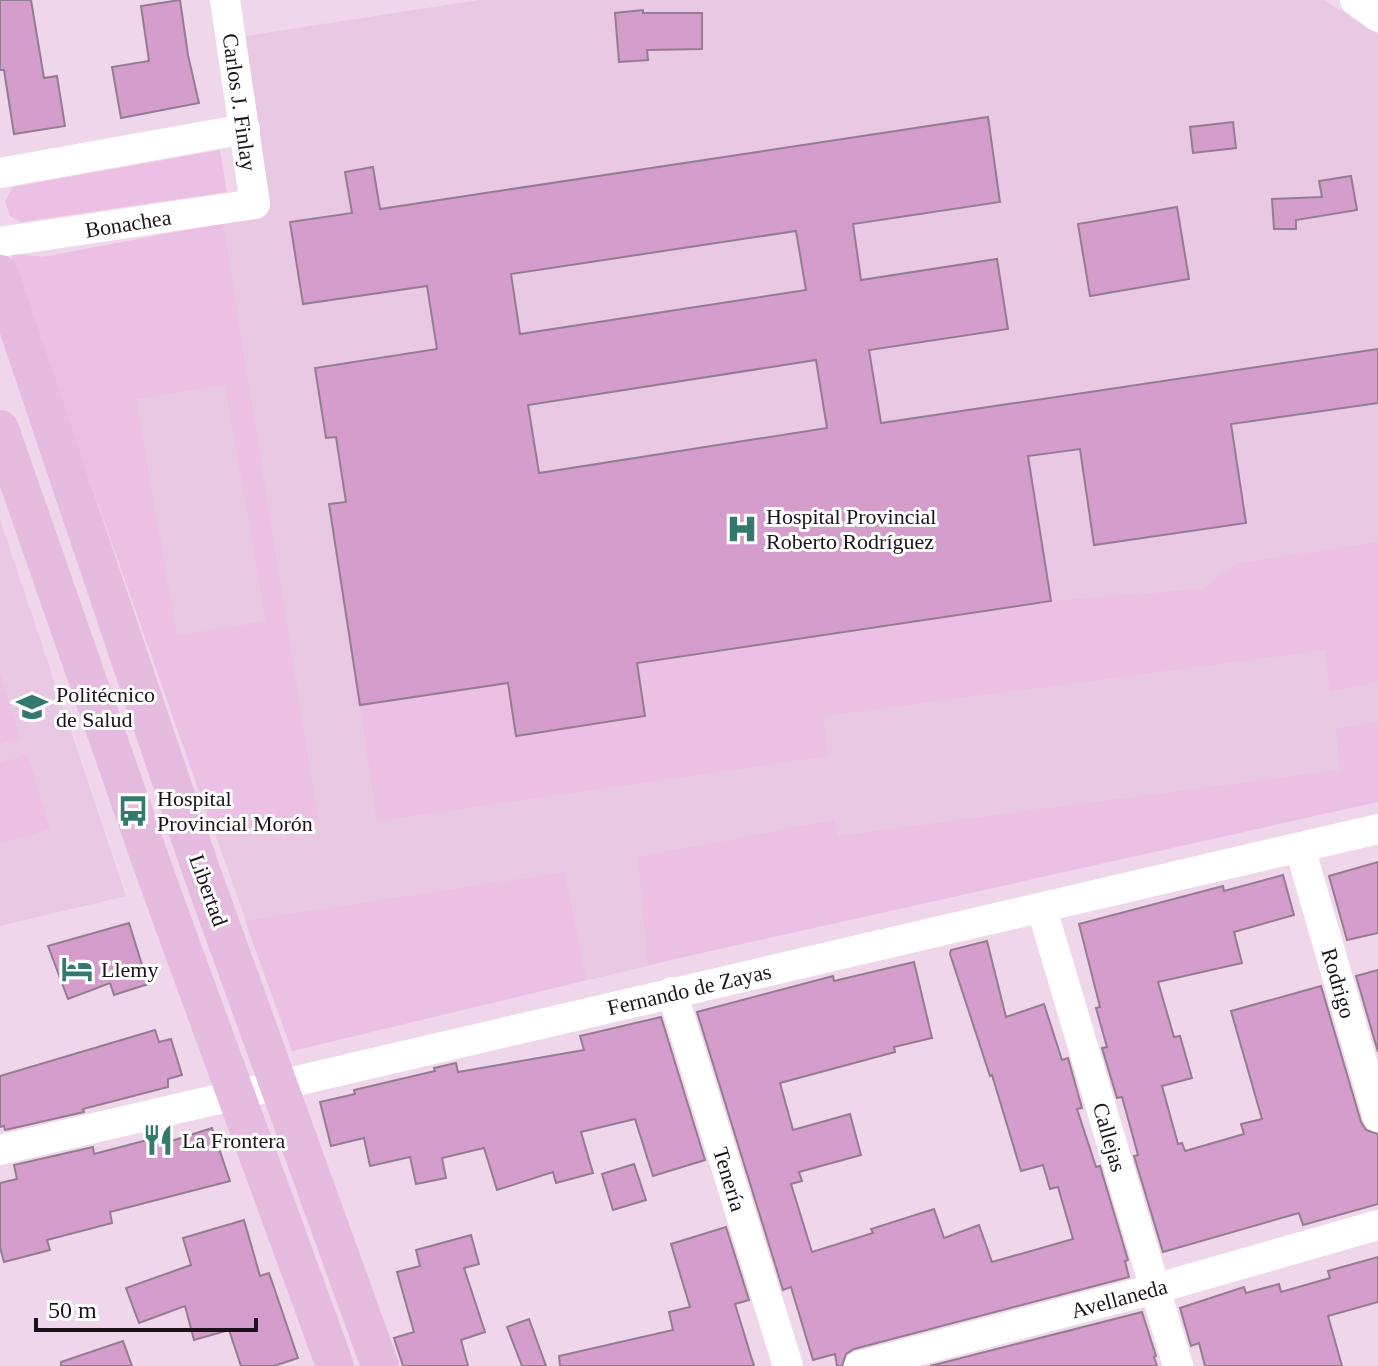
<svg xmlns="http://www.w3.org/2000/svg" width="1378" height="1366" viewBox="0 0 1378 1366" font-family="'Times New Roman',serif">
  <style>
    .built { fill: #e8c8e2 }
    .green { fill: #ecbfe4; fill-rule: evenodd }
    .building { fill: #d59dcc; stroke: #957d91; stroke-width: 2; fill-rule: evenodd }
    .lines { fill: none; stroke-linecap: round; stroke-linejoin: round }
    .minor { stroke: #fff; stroke-width: 30 }
    .major { stroke: #e5bbdf; stroke-width: 38 }
    .labels { text-anchor: middle; stroke-width: 6; stroke-linejoin: round; paint-order: stroke }
    .street-label { font-size: 22px; fill: #1c131a; stroke: #fff }
    .poi-label { font-size: 22px; fill: #1c131a; stroke: #fff; text-anchor: start }
  </style>
  <rect width="100%" height="100%" fill="#f0d6eb"/>
  <g class="built">
    <path d="M479 0H1324L1378 34V801L913 902 292 1051 10 253 43 257 248 219 220 40Z"/>
    <path d="M0 519 126 896 0 926Z"/>
  </g>
  <g class="green">
    <path d="M220 150 227 192 21 222 10 216 5 201 13 187Z"/>
    <path d="M223 223 318 820 214 834 10 253 43 257ZM225 385 266 621 177 636 136 399Z"/>
    <path d="M1378 542V682L1330 691 1325 650 823 716 828 756 377 821 360 705 508 683 516 736 644 716 637 663 1051 601 1202 589 1235 564Z"/>
    <path d="M0 675 20 738 0 744Z"/>
    <path d="M1378 721V802L648 965 638 857 834 820 838 836 1340 770 1336 729Z"/>
    <path d="M27 754 50 829 0 843V762Z"/>
    <path d="M565 872 586 980 292 1051 245 921Z"/>
  </g>
  <g class="building">
    <path d="M0 0H31L44 78 57 76 65 126 14 134 4 70H0Z"/>
    <path d="M180 0 188 55 199 103 121 118 112 67 149 61 141 6Z"/>
    <path d="M643 10V13H702V49L647 50 648 60 619 62 615 13Z"/>
    <path d="M988 117 1000 202 853 224 861 280 997 259 1008 329 869 350 881 423 1378 349V403L1231 424 1246 523 1094 545 1080 449 1028 456 1051 601 637 663 645 716 516 736 508 683 360 705 329 504 346 502 336 437 326 438 315 368 437 349 427 286 303 304 290 222 352 213 345 172 373 167 380 209ZM796 231 806 290 520 334 511 274ZM816 360 827 428 539 473 528 405Z"/>
    <path d="M1233 122 1236 148 1193 153 1190 127Z"/>
    <path d="M1351 176 1357 210 1296 220V229H1274L1272 199 1322 197 1319 181Z"/>
    <path d="M1177 207 1189 279 1090 296 1078 224Z"/>
    <path d="M1378 862V933L1347 940 1329 876Z"/>
    <path d="M1283 875 1294 915 1234 932 1242 963 1158 982 1174 1037 1180 1036 1192 1078 1162 1086 1178 1144 1182 1143 1185 1151 1244 1134 1241 1124 1262 1119 1231 1011 1321 986 1361 1122 1366 1130 1378 1134V1204L1303 1225 1299 1213 1163 1252 1134 1156 1138 1155 1122 1097 1117 1098 1102 1048 1107 1047 1096 1008 1100 1007 1079 924 1223 886 1224 891Z"/>
    <path d="M129 923 148 984 114 995 110 983 68 999 48 946Z"/>
    <path d="M987 941 1006 1017 1044 1004 1062 1060 1068 1058 1082 1108 1077 1109 1096 1167 1100 1166 1128 1260 1125 1261 1129 1277 854 1349 846 1354 842 1366H837L835 1354 813 1360 791 1287 783 1290 697 1012 833 976 834 981 914 962 932 1038 894 1047 895 1052 780 1083 793 1130 850 1114 861 1155 799 1172 802 1181 791 1184 812 1252 873 1233 871 1229 934 1209 944 1238 979 1225 992 1262 1073 1239 1058 1187 1050 1189 1043 1165 1021 1171 992 1075 990 1076 950 954 951 950Z"/>
    <path d="M1378 970V1052L1356 976Z"/>
    <path d="M661 1017 705 1160 653 1176 635 1119 581 1132 593 1173 556 1183 553 1172 497 1190 484 1148 442 1158 446 1178 416 1184 410 1157 370 1166 364 1138 331 1146 320 1102 355 1094 354 1090 435 1071 434 1068 456 1063 458 1072 584 1050 580 1036Z"/>
    <path d="M155 1030 159 1042 171 1039 182 1075 168 1079V1087L83 1109 84 1112 5 1130 4 1126 0 1127V1076Z"/>
    <path d="M212 1128 230 1181 110 1212 112 1223 47 1240 50 1250 4 1262 0 1247V1183L17 1179 14 1165 93 1147 94 1154 151 1139 153 1147Z"/>
    <path d="M634 1164 646 1200 613 1210 602 1174Z"/>
    <path d="M244 1220 260 1276 269 1273 298 1358 274 1366H241L229 1330 194 1340 185 1306 139 1323 126 1288 191 1265 183 1238Z"/>
    <path d="M726 1227 749 1300 735 1304 754 1366H560L559 1356 673 1330 669 1312 690 1307 671 1244Z"/>
    <path d="M471 1235 479 1264 464 1268 485 1332 461 1340 468 1366H403L394 1338 414 1332 397 1272 420 1266 416 1250Z"/>
    <path d="M1378 1257V1302L1328 1316 1342 1366H1205L1199 1343 1191 1346 1180 1308 1244 1287 1246 1293 1279 1284 1281 1292 1330 1278 1328 1271Z"/>
    <path d="M1142 1312 1156 1356 1154 1357 1157 1366H930Z"/>
    <path d="M529 1319 546 1366H522L507 1327Z"/>
    <path d="M123 1341 132 1366H61V1362Z"/>
  </g>
  <g class="lines">
    <g class="minor">
      <path d="M1355 0 1378 17"/>
      <path d="M0 173 245 129"/>
      <path d="M0 242 255 204 225 0"/>
      <path d="M1300 848 1378 1117"/>
      <path d="M1042 909 1178 1366"/>
      <path d="M672 992 788 1366"/>
      <path d="M0 1150 1378 829"/>
      <path d="M859 1366 1154 1289 1378 1225"/>
    </g>
    <g class="major">
      <path d="M0 274 201 870 380 1366"/>
      <path d="M0 429 156 876 335 1366"/>
    </g>
  </g>
  <defs>
    <symbol id="hospital-bare" viewBox="-9 -9 18 18"><path d="M-5-5h3v3.5h4V-5h3V5h-3V1.5h-4V5h-3Z" fill="#33796e" stroke="#fff" stroke-width="2.5" paint-order="stroke"/></symbol>
    <symbol id="university-bare" viewBox="-9 -9 18 18"><path d="M0-5L7-2L0 1L-7-2ZM-4 1L0 2.5L4 1V4Q0 6-4 4Z" fill="#33796e" stroke="#fff" stroke-width="2.5" paint-order="stroke"/></symbol>
    <symbol id="bus-bare" viewBox="-9 -9 18 18"><path d="M-5-6H5V4H4V6H2V4H-2V6H-4V4H-5ZM-3.5-4V0h7V-4ZM-3.5 1.2v1.5H-2V1.2ZM2 1.2v1.5H3.5V1.2Z" fill="#33796e" stroke="#fff" stroke-width="2.5" paint-order="stroke"/></symbol>
    <symbol id="hotel-bare" viewBox="-9 -9 18 18"><path d="M-6-4.5h1.5V1H6V5H4.5V3h-9V5H-6ZM-4 0a1.8 1.8 0 1 1 3.6 0ZM.5 0V-2.5h3Q6-2.5 6 0Z" fill="#33796e" stroke="#fff" stroke-width="2.5" paint-order="stroke"/></symbol>
    <symbol id="restaurant-bare" viewBox="-9 -9 18 18"><path d="M-5-6h1v4h1v-4h1v4h1v-4h1v5L-1.5 .5V6h-2V.5L-5-1ZM5-6V6H3V1.5H1.5Q1.5-4 5-6Z" fill="#33796e" stroke="#fff" stroke-width="2.5" paint-order="stroke"/></symbol>
  </defs>
  <g fill-rule="evenodd">
    <use href="#hospital-bare" x="720" y="507" width="44" height="44"/>
    <use href="#university-bare" x="10" y="685" width="44" height="44"/>
    <use href="#bus-bare" x="111" y="789" width="44" height="44"/>
    <use href="#hotel-bare" x="55" y="947" width="44" height="44"/>
    <use href="#restaurant-bare" x="136" y="1118" width="44" height="44"/>
  </g>
  <g class="labels">
    <g class="street-label">
      <text transform="translate(240 102) rotate(82)" y="8">Carlos J. Finlay</text>
      <text transform="translate(128 223) rotate(-9)" y="8">Bonachea</text>
      <text transform="translate(209 890) rotate(70)" y="8">Libertad</text>
      <text transform="translate(1339 983) rotate(74)" y="8">Rodrigo</text>
      <text transform="translate(689 989) rotate(-13)" y="8">Fernando de Zayas</text>
      <text transform="translate(1110 1137) rotate(74)" y="8">Callejas</text>
      <text transform="translate(730 1179) rotate(73)" y="8">Tenería</text>
      <text transform="translate(1119 1298) rotate(-15)" y="8">Avellaneda</text>
    </g>
    <g class="poi-label">
      <text x="766" y="524">Hospital Provincial<tspan x="766" dy="25">Roberto Rodríguez</tspan></text>
      <text x="56" y="702">Politécnico<tspan x="56" dy="25">de Salud</tspan></text>
      <text x="157" y="806">Hospital<tspan x="157" dy="25">Provincial Morón</tspan></text>
      <text x="101" y="977">Llemy</text>
      <text x="182" y="1148">La Frontera</text>
    </g>
  </g>
  <path d="M36 1318v12h220v-12" fill="none" stroke="#1c131a" stroke-width="4"/>
  <text x="48" y="1318" font-size="24" fill="#1c131a" stroke="#ffffff" stroke-width="6" paint-order="stroke">50 m</text>
</svg>
